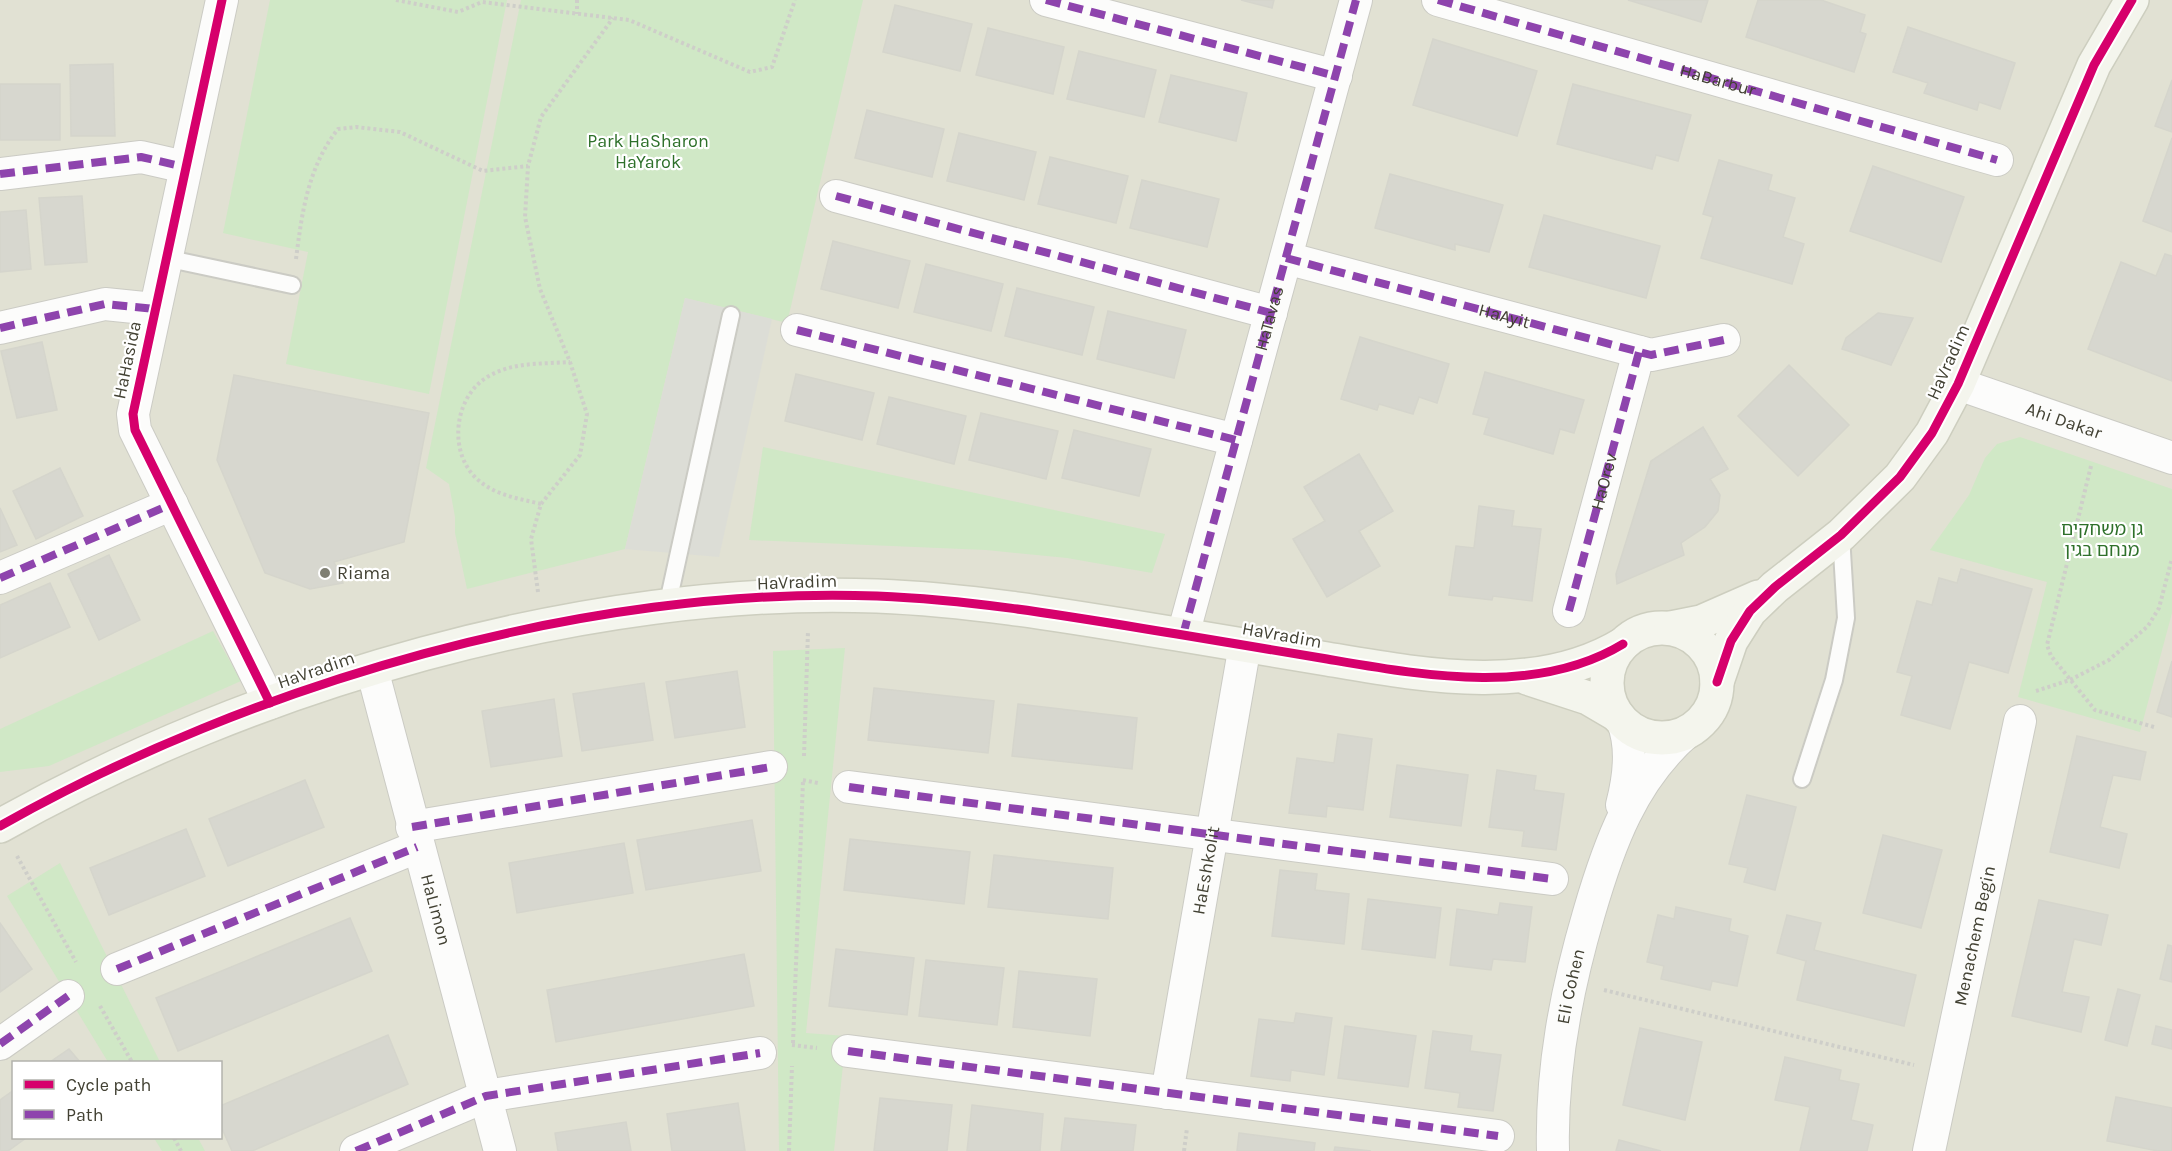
<svg xmlns="http://www.w3.org/2000/svg" width="2172" height="1151" viewBox="0 0 2172 1151" font-family="Karla,'Noto Sans Hebrew',sans-serif">
  <style>
    .residential { fill: #e1e1d3; fill-rule: evenodd }
    .green { fill: #d0e8c6 }
    .parking { fill: #dcddd6 }
    .building { fill: #d7d7cf; stroke: #d5d5cc; stroke-width: 1.5 }
    .lines { fill: none; stroke-linecap: round; stroke-linejoin: round }
    .lane-casing { stroke: #cbcbc4; stroke-width: 20 }
    .street-casing { stroke: #cbcbc4; stroke-width: 34 }
    .secondary-casing { stroke: #cdcebf; stroke-width: 36 }
    .path { stroke: #cecec9; stroke-width: 4; stroke-dasharray: 3 3; stroke-linecap: butt }
    .lane { stroke: #fcfcfb; stroke-width: 16 }
    .street { stroke: #fcfcfb; stroke-width: 32 }
    .secondary { stroke: #f4f5ed; stroke-width: 33 }
    .quiet { stroke: #8e44ad; stroke-width: 8; stroke-dasharray: 15 8; stroke-linecap: butt }
    .cycleway-casing { stroke: #fff; stroke-width: 13 }
    .cycleway { stroke: #d6006c; stroke-width: 9 }
    .poi-dot { fill: #7e7e72; stroke: #fff; stroke-width: 2 }
    .labels { text-anchor: middle; stroke-width: 4.5; stroke-linejoin: round; paint-order: stroke }
    .street-label { font-size: 18px; fill: #424133; stroke: #fff }
    .park-label { font-size: 18px; fill: #2e702a; stroke: #fff }
    .poi-label { font-size: 18px; fill: #424133; stroke: #fff; text-anchor: start }
  </style>
  <rect width="100%" height="100%" fill="#edeee6"/>
  <path class="residential" d="M0 0H2172V1151H0ZM14 1062H220V1138H14Z"/>
  <g class="green">
    <path d="M270 0H507L429 394 286 364 308 252 223 233Z"/>
    <path d="M521 0H863L787 323 685 298 625 549 467 589 455 533V517L449 484 426 468Z"/>
    <path d="M2020 437 2172 489V613L2140 732 2018 697 2047 582 1930 550 1969 495 1985 458 1997 444Z"/>
    <path d="M763 447 1165 534 1152 573 1067 558 986 550 749 540Z"/>
    <path d="M213 631 241 681 49 766 0 772V729Z"/>
    <path d="M845 648 806 1033 846 1036 834 1151H779L773 651Z"/>
    <path d="M60 863 160 1062H108L7 896Z"/>
    <path d="M154 1138H198L205 1151H162Z"/>
  </g>
  <path class="parking" d="M685 298 772 319 719 557 625 549Z"/>
  <g class="building">
    <path d="M1241 0H1274L1272 8Z"/>
    <path d="M1628 0H1708L1701 22Z"/>
    <path d="M1758 0H1821L1865 15 1860 32 1866 34 1854 72 1746 37Z"/>
    <path d="M895 5 972 24 960 71 883 52Z"/>
    <path d="M1908 27 2015 63 2000 109 1979 102 1977 110 1924 93 1928 83 1893 72Z"/>
    <path d="M988 28 1064 47 1053 94 976 75Z"/>
    <path d="M1433 39 1537 71 1517 136 1413 105Z"/>
    <path d="M1079 51 1156 70 1144 117 1067 99Z"/>
    <path d="M113 64 115 136H71L70 65Z"/>
    <path d="M1171 75 1247 93 1236 141 1159 122Z"/>
    <path d="M2172 80V132L2155 126Z"/>
    <rect x="0" y="84" width="60" height="56"/>
    <path d="M1573 84 1691 115 1678 161 1656 155 1652 169 1557 144Z"/>
    <path d="M867 110 944 129 932 177 855 158Z"/>
    <path d="M959 133 1036 152 1024 200 947 181Z"/>
    <path d="M2172 138V232L2143 221Z"/>
    <path d="M1050 157 1128 176 1116 223 1038 204Z"/>
    <path d="M1719 160 1772 175 1768 190 1795 198 1783 237 1804 244 1792 284 1701 258 1713 217 1703 214Z"/>
    <path d="M1873 166 1964 197 1941 262 1850 231Z"/>
    <path d="M1390 174 1503 205 1489 252 1455 244V250L1375 228Z"/>
    <path d="M1142 180 1219 199 1207 247 1130 228Z"/>
    <path d="M82 196 87 262 45 265 39 198Z"/>
    <path d="M26 210 31 269 0 272V212Z"/>
    <path d="M1544 215 1660 246 1646 298 1529 267Z"/>
    <path d="M833 241 910 261 898 308 821 289Z"/>
    <path d="M2165 254 2172 256V381L2088 349 2121 262 2156 276Z"/>
    <path d="M926 264 1003 284 991 331 914 312Z"/>
    <path d="M1017 288 1094 307 1082 355 1005 336Z"/>
    <path d="M1108 311 1186 330 1174 378 1097 359Z"/>
    <path d="M1878 313 1913 318 1891 365 1842 349 1846 338Z"/>
    <path d="M1360 337 1449 364 1437 403 1419 397 1413 414 1379 404 1377 410 1341 399Z"/>
    <path d="M42 342 57 410 17 418 1 351Z"/>
    <path d="M1789 365 1849 425 1798 476 1738 416Z"/>
    <path d="M1485 372 1584 400 1574 433 1560 429 1553 454 1484 434 1489 418 1473 414Z"/>
    <path d="M796 374 874 393 862 440 785 421Z"/>
    <path d="M234 375 429 413 404 542 334 562 343 583 310 589 265 573 217 460Z"/>
    <path d="M889 397 966 416 954 464 877 444Z"/>
    <path d="M981 413 1058 431 1046 479 969 460Z"/>
    <path d="M1703 427 1728 469 1710 479 1720 495 1718 511 1705 527 1681 543 1684 555 1617 584 1616 574 1651 461Z"/>
    <path d="M1074 430 1151 449 1139 496 1062 478Z"/>
    <path d="M1359 454 1393 511 1359 531 1380 566 1327 597 1293 539 1325 521 1304 487Z"/>
    <path d="M60 468 83 516 36 539 13 491Z"/>
    <path d="M1479 506 1514 511 1512 526 1541 529 1532 601 1493 596 1492 600 1449 595 1456 546 1474 548Z"/>
    <path d="M0 508 17 545 0 552Z"/>
    <path d="M109 555 140 620 99 640 68 574Z"/>
    <path d="M1961 569 2032 589 2008 673 1969 662 1950 729 1901 715 1912 676 1897 672 1917 601 1932 605 1939 578 1957 583Z"/>
    <path d="M50 583 70 627 0 658V605Z"/>
    <path d="M2172 661V717L2157 712Z"/>
    <path d="M737 671 745 727 675 738 666 682Z"/>
    <path d="M644 683 653 740 582 751 573 694Z"/>
    <path d="M874 688 994 701 988 753 868 740Z"/>
    <path d="M554 699 562 756 491 767 482 711Z"/>
    <path d="M1018 704 1137 718 1132 769 1012 756Z"/>
    <path d="M1338 734 1372 739 1363 810 1327 806 1326 817 1289 813 1297 758 1334 763Z"/>
    <path d="M2077 736 2146 752 2140 780 2113 775 2100 827 2127 834 2119 868 2050 852Z"/>
    <path d="M1397 765 1468 775 1461 826 1390 817Z"/>
    <path d="M1497 770 1536 776 1534 790 1564 794 1556 850 1522 846 1524 831 1489 827Z"/>
    <path d="M305 780 324 827 228 866 209 819Z"/>
    <path d="M1747 795 1796 807 1775 890 1744 882 1748 868 1729 864Z"/>
    <path d="M752 820 761 871 646 890 637 840Z"/>
    <path d="M186 829 205 876 109 915 90 868Z"/>
    <path d="M1883 835 1942 850 1921 928 1863 913Z"/>
    <path d="M850 839 970 852 964 904 844 890Z"/>
    <path d="M624 843 633 893 517 913 509 863Z"/>
    <path d="M994 855 1113 868 1108 919 988 907Z"/>
    <path d="M1280 870 1317 874 1315 890 1349 894 1344 944 1272 936Z"/>
    <path d="M1368 899 1441 908 1435 958 1362 949Z"/>
    <path d="M2039 900 2108 915 2101 945 2074 939 2062 992 2089 997 2081 1032 2012 1016Z"/>
    <path d="M1500 903 1532 907 1525 962 1493 959 1491 970 1450 965 1457 909 1498 915Z"/>
    <path d="M1676 907 1731 919 1729 931 1748 936 1737 986 1712 981 1710 990 1661 979 1664 966 1647 962 1658 915 1674 919Z"/>
    <path d="M1787 915 1821 923 1814 950 1916 975 1904 1026 1797 1000 1806 961 1777 953Z"/>
    <path d="M350 918 372 971 178 1051 156 998Z"/>
    <path d="M0 923 32 969 0 992Z"/>
    <path d="M2168 945 2172 946V982L2160 979Z"/>
    <path d="M836 949 914 958 907 1015 829 1006Z"/>
    <path d="M744 954 754 1006 556 1042 547 990Z"/>
    <path d="M926 960 1004 968 997 1025 919 1016Z"/>
    <path d="M1019 971 1097 979 1090 1036 1013 1027Z"/>
    <path d="M2118 989 2140 995 2127 1046 2105 1040Z"/>
    <path d="M1296 1013 1332 1018 1324 1075 1291 1070 1290 1081 1251 1076 1259 1019 1294 1023Z"/>
    <path d="M1345 1026 1416 1036 1408 1087 1338 1078Z"/>
    <path d="M2156 1026 2172 1030V1049L2152 1044Z"/>
    <path d="M1640 1028 1702 1042 1685 1120 1623 1105Z"/>
    <path d="M1433 1031 1472 1036 1470 1051 1501 1055 1493 1111 1458 1107 1460 1093 1425 1088Z"/>
    <path d="M388 1035 408 1084 252 1151H232L220 1124V1106Z"/>
    <path d="M69 1049 80 1062H50Z"/>
    <path d="M1785 1057 1841 1070 1839 1080 1859 1084 1851 1120 1873 1125 1867 1151H1800L1810 1107 1775 1100Z"/>
    <path d="M14 1090V1138H26L8 1151H0V1100Z"/>
    <path d="M2116 1097 2172 1108V1151H2158L2107 1141Z"/>
    <path d="M880 1098 952 1105 947 1151H874Z"/>
    <path d="M738 1103 745 1151H672L667 1114Z"/>
    <path d="M972 1105 1043 1114 1040 1151H967Z"/>
    <path d="M1065 1118 1136 1125 1133 1151H1061Z"/>
    <path d="M626 1122 631 1151H558L555 1133Z"/>
    <path d="M1239 1133 1315 1143 1314 1151H1237Z"/>
    <path d="M1619 1140 1661 1151H1616Z"/>
    <path d="M1335 1147 1371 1151H1334Z"/>
  </g>
  <g class="lines">
    <defs>
      <g id="lane">
        <path d="M165 258 292 285"/>
        <path d="M667 607 731 315"/>
        <path d="M1802 779 1834 680 1846 618 1841 535"/>
      </g>
      <g id="street">
        <path d="M222 0 133 414 135 430 270 703"/>
        <path d="M1046 0 1336 76"/>
        <path id="s1" d="M1438 0 1997 160"/>
        <path d="M0 174 141 157 185 167"/>
        <path d="M836 196 1271 313"/>
        <path id="s2" d="M1286 258 1651 355 1724 340"/>
        <path d="M0 328 105 304 154 309"/>
        <path d="M797 330 1236 440"/>
        <path id="s3" d="M1958 384 2172 458"/>
        <path d="M0 578 172 504"/>
        <path d="M1569 611 1639 352"/>
        <path id="s4" d="M1183 635 1356 0"/>
        <path id="s5" d="M372 669 500 1151"/>
        <path d="M849 787 1552 879"/>
        <path d="M1622 805C1629 778 1633 748 1623 722"/>
        <path d="M412 827 771 767"/>
        <path d="M117 969 417 847"/>
        <path d="M0 1044 68 996"/>
        <path d="M848 1051 1498 1136"/>
        <path id="s6" d="M1167 1093 1245 645"/>
        <path d="M356 1151 486 1096 760 1053"/>
        <path id="s7" d="M1553 1151C1551 1069 1566 991 1589 913 1609 844 1632 780 1687 732"/>
        <path id="s8" d="M1929 1151 2020 721"/>
      </g>
      <g id="secondary">
        <circle cx="1662" cy="683" r="55"/>
        <path d="M1671 628 1701 622 1758 597"/>
        <path d="M1527 678 1588 698 1617 715"/>
        <path d="M1717 682 1731 641 1750 611 1775 587 1841 535 1900 477 1932 433 1958 384 2094 65 2132 0"/>
        <path d="M0 826C251 684 588 585 877 596 978 600 1078 618 1177 634 1227 642 1277 651 1327 659 1421 675 1536 697 1623 644"/>
      </g>
    </defs>
    <use href="#lane" class="lane-casing"/>
    <use href="#street" class="street-casing"/>
    <use href="#secondary" class="secondary-casing"/>
    <g class="path">
      <path d="M396 0 458 12 482 2 629 20 750 72 772 67 795 0"/>
      <path d="M577 0V14"/>
      <path d="M296 259C302 212 308 167 338 129L356 127 400 132 483 171 528 166"/>
      <path d="M2091 466 2047 645 2051 656 2095 710 2154 727"/>
      <path d="M541 504C517 498 492 495 474 476 448 448 455 395 489 376 513 362 543 364 570 362"/>
      <path d="M538 592 531 539 541 504 580 455 587 414 570 362 540 289 525 217 528 166 541 117 613 18"/>
      <path d="M2036 691 2070 680 2109 660 2148 626 2159 608 2172 558"/>
      <path d="M804 756 808 631"/>
      <path d="M803 780 818 783"/>
      <path d="M17 856 76 962"/>
      <path d="M1604 990 1914 1065"/>
      <path d="M100 1006 132 1062"/>
      <path d="M793 1043 803 781"/>
      <path d="M792 1045 817 1048"/>
      <path d="M174 1138 181 1151"/>
      <path d="M789 1151 792 1066"/>
      <path d="M1184 1151 1187 1128"/>
    </g>
    <use href="#lane" class="lane"/>
    <use href="#street" class="street"/>
    <use href="#secondary" class="secondary"/>
    <g class="quiet">
      <path d="M1046 0 1336 76"/>
      <path d="M1438 0 1997 160"/>
      <path d="M0 174 141 157 185 167"/>
      <path d="M836 196 1271 313"/>
      <path d="M1286 258 1651 355 1724 340"/>
      <path d="M0 328 105 304 154 309"/>
      <path d="M797 330 1236 440"/>
      <path d="M0 578 172 504"/>
      <path id="s9" d="M1569 611 1639 352"/>
      <path d="M1183 635 1356 0"/>
      <path d="M849 787 1552 879"/>
      <path d="M412 827 771 767"/>
      <path d="M117 969 417 847"/>
      <path d="M0 1044 68 996"/>
      <path d="M848 1051 1498 1136"/>
      <path d="M356 1151 486 1096 760 1053"/>
    </g>
    <defs>
      <g id="cycleway">
        <path d="M222 0 133 414 135 430 270 703"/>
        <path d="M1717 682 1731 641 1750 611 1775 587 1841 535 1900 477 1932 433 1958 384 2094 65 2132 0"/>
        <path d="M0 826C251 684 588 585 877 596 978 600 1078 618 1177 634 1227 642 1277 651 1327 659 1421 675 1536 697 1623 644"/>
      </g>
    </defs>
    <use href="#cycleway" class="cycleway-casing"/>
    <use href="#cycleway" class="cycleway"/>
  </g>
  <circle class="poi-dot" cx="325" cy="573" r="6"/>
  <g class="labels">
    <g class="street-label">
      <text dy="6" stroke="none"><textPath href="#s1" startOffset="291">HaBarbur</textPath></text>
      <text dy="6" stroke="none"><textPath href="#s2" startOffset="226">HaAyit</textPath></text>
      <text dy="6" stroke="none"><textPath href="#s4" startOffset="328">HaTavas</textPath></text>
      <text transform="translate(127 360) rotate(-78)" y="6">HaHasida</text>
      <text transform="translate(1948 362) rotate(-66)" y="6">HaVradim</text>
      <text dy="6" stroke="none"><textPath href="#s3" startOffset="112">Ahi Dakar</textPath></text>
      <text dy="6" stroke="none"><textPath href="#s9" startOffset="134">HaOrev</textPath></text>
      <text transform="translate(797 582) rotate(-2)" y="6">HaVradim</text>
      <text transform="translate(1282 635) rotate(10)" y="6">HaVradim</text>
      <text transform="translate(316 670) rotate(-19)" y="6">HaVradim</text>
      <text dy="6" stroke="none"><textPath href="#s6" startOffset="226">HaEshkolit</textPath></text>
      <text dy="6" stroke="none"><textPath href="#s5" startOffset="249">HaLimon</textPath></text>
      <text dy="6" stroke="none"><textPath href="#s8" startOffset="220">Menachem Begin</textPath></text>
      <text dy="6" stroke="none"><textPath href="#s7" startOffset="166">Eli Cohen</textPath></text>
    </g>
    <g class="park-label">
      <text x="648" y="147">Park HaSharon<tspan x="648" dy="21">HaYarok</tspan></text>
      <text x="2102" y="535">גן משחקים<tspan x="2102" dy="21">מנחם בגין</tspan></text>
    </g>
    <g class="poi-label">
      <text x="337" y="579">Riama</text>
    </g>
  </g>
  <rect x="12" y="1061" width="210" height="78" fill="#ffffff" stroke="#b3b3ad" stroke-width="1.5"/>
  <rect x="24" y="1080" width="30" height="9" fill="#d6006c" stroke="#b3b3ad" stroke-width="1.5"/>
  <text x="66" y="1091" font-size="18" fill="#424133">Cycle path</text>
  <rect x="24" y="1110" width="30" height="9" fill="#8e44ad" stroke="#b3b3ad" stroke-width="1.5"/>
  <text x="66" y="1121" font-size="18" fill="#424133">Path</text>
</svg>
